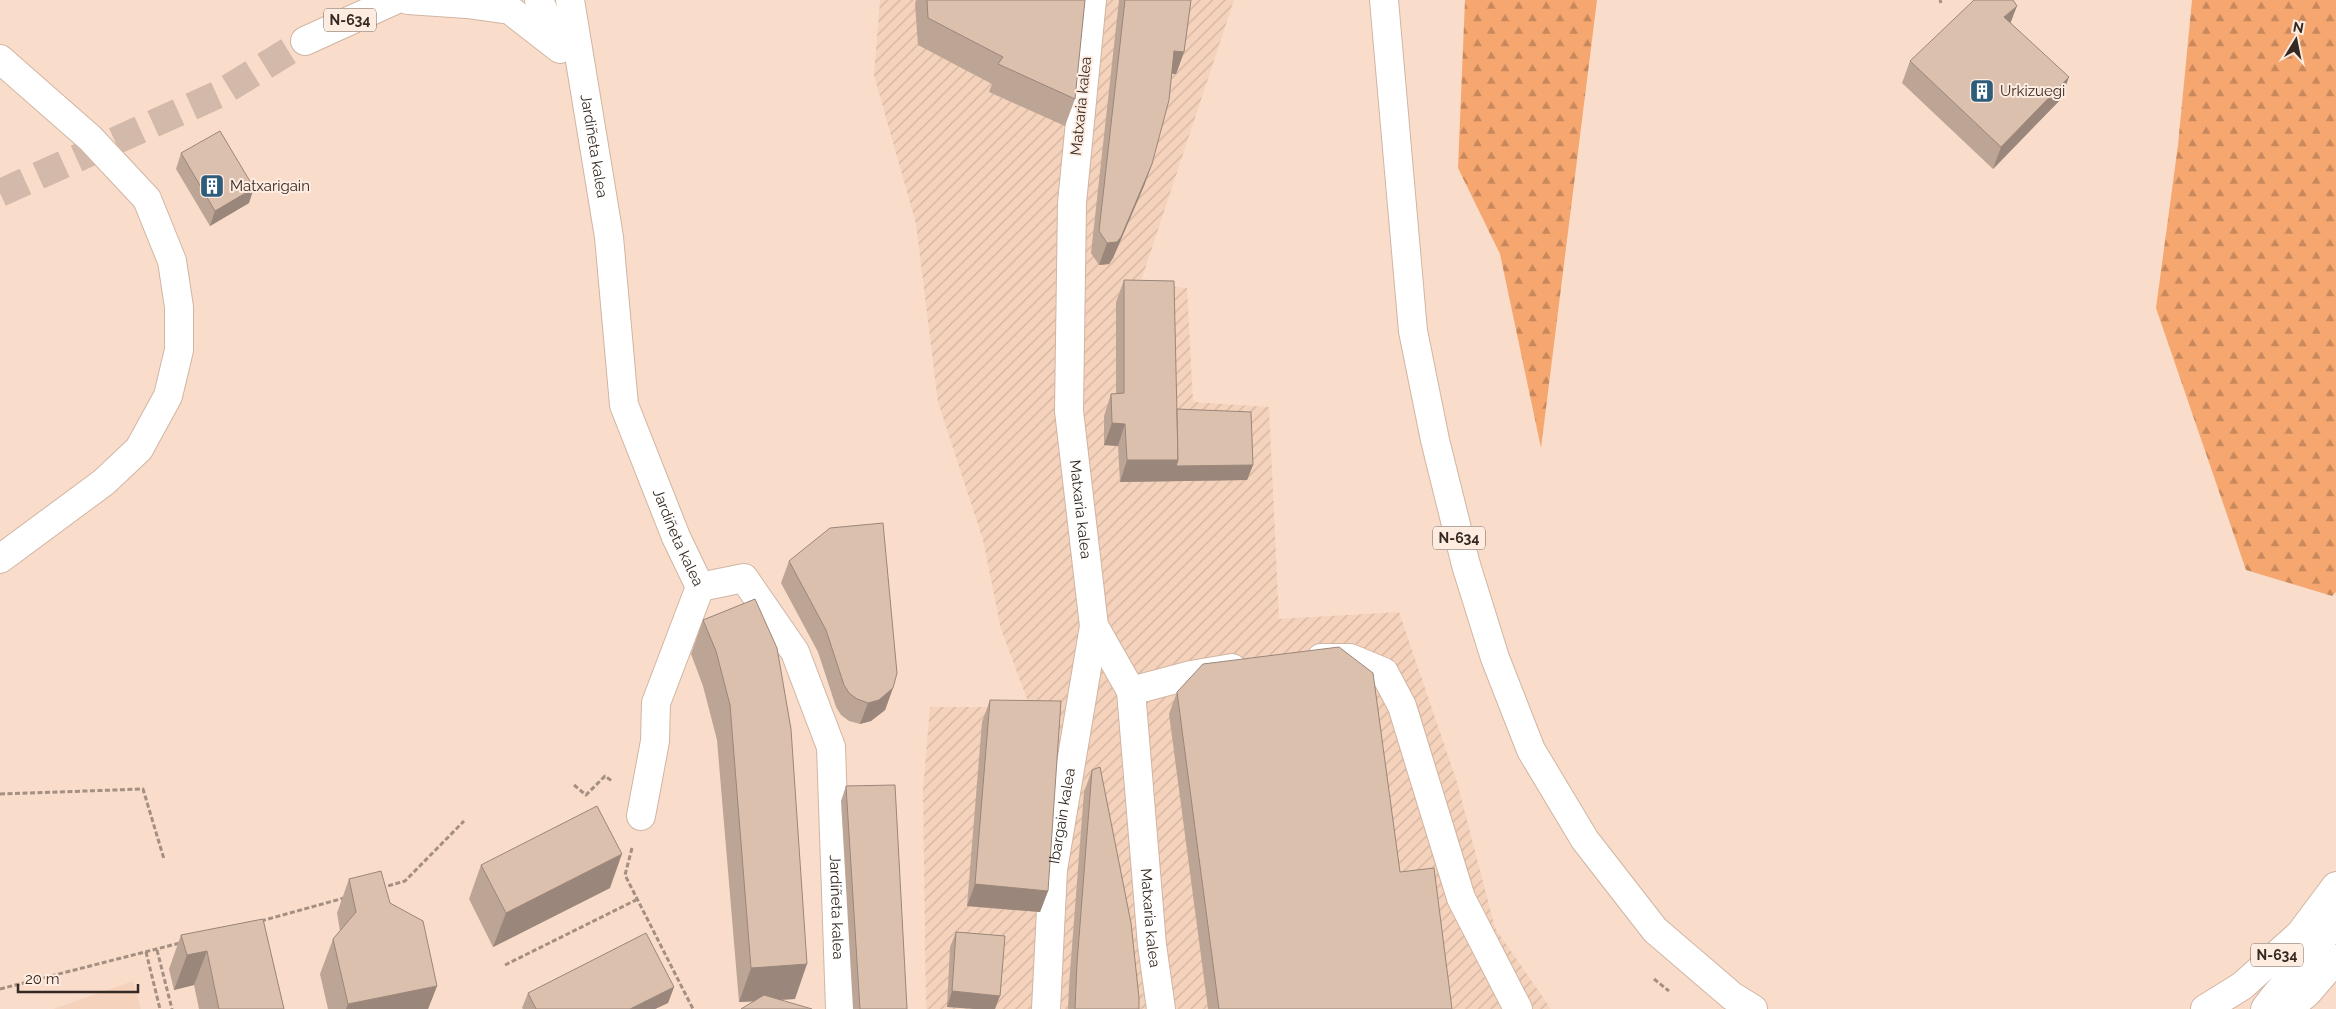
<svg xmlns="http://www.w3.org/2000/svg" width="2336" height="1009" viewBox="0 0 2336 1009" font-family="Raleway,sans-serif">
  <style>
    .built { fill: #f5d2bb }
    .industrial { fill: url(#industrial-furrows) }
    .forest { fill: url(#forest-firs) }
    .lines { fill: none; stroke-linecap: round; stroke-linejoin: round }
    .trunk-tunnel { stroke: #d2b9a9; stroke-width: 28; stroke-dasharray: 28 14; stroke-linecap: butt }
    .minor-casing { stroke: #d1b5a3; stroke-width: 30 }
    .tertiary-casing { stroke: #d1b5a3; stroke-width: 30 }
    .trunk-casing { stroke: #d1b5a3; stroke-width: 30 }
    .path { stroke: #a48f82; stroke-width: 3; stroke-dasharray: 5 2.5; stroke-linecap: butt }
    .minor { stroke: #fff; stroke-width: 28 }
    .tertiary { stroke: #fff; stroke-width: 28 }
    .trunk { stroke: #fff; stroke-width: 28 }
    .wall { fill: #bda596 }
    .shaded-wall { fill: #9a867a }
    .building { fill: #dcc0ae; stroke: #9a867a }
    .labels { text-anchor: middle; stroke-width: 4; stroke-linejoin: round; paint-order: stroke }
    .shield { fill: #feece1; stroke: #71645c; stroke-width: 1 }
    .shield-label { font-size: 14px; font-weight: bold; fill: #352a23 }
    .poi-label { font-size: 15px; fill: #352a23; stroke: #feece1; text-anchor: start }
    .street-label { font-size: 15px; fill: #352a23; stroke: #feece1 }
  </style>
  <defs>
    <pattern id="industrial-furrows" width="10" height="10" patternUnits="userSpaceOnUse" patternTransform="scale(1.25)"><rect width="10" height="10" fill="#f5d2bb"/><path d="M-1 1l2-2M0 10L10 0M9 11l2-2" fill="none" stroke="#d3b4a0"/></pattern>
    <pattern id="forest-firs" width="22" height="20" patternUnits="userSpaceOnUse" patternTransform="scale(1.25)"><rect width="22" height="20" fill="#f6a770"/><path d="M5 1l3.5 6h-7zM16 11l3.5 6h-7z" fill="#c8885c"/></pattern>
  </defs>
  <rect width="100%" height="100%" fill="#f9ddca"/>
  <path class="built" d="M133 981 141 1009H53Z"/>
  <path class="industrial" d="M880 0H1234L1140 284 1187 288 1193 402 1269 407 1279 619 1399 612 1457 782 1495 928 1551 1009H926L923 790 930 707H1030L1001 629 983 540 938 402 916 224 874 75Z"/>
  <g class="forest">
    <path d="M1465 0H1597L1541 448 1500 254 1458 168Z"/>
    <path d="M2192 0H2336V592L2332 596 2246 570 2156 308 2178 145Z"/>
  </g>
  <g class="lines">
    <path class="trunk-tunnel" d="M0 193 219 94 305 41"/>
    <defs>
      <g id="minor">
        <path id="s1" d="M1092 0 1072 203 1069 411 1094 626 1131 691 1152 945 1161 1009"/>
        <path d="M1321 658H1350L1384 672 1402 706 1461 898 1518 1009"/>
        <path d="M1131 691 1191 675 1232 668"/>
        <path id="s2" d="M641 816 655 741 656 703 700 587 744 578 795 652 831 747 840 1009"/>
        <path id="s3" d="M1046 1009 1053 870 1094 626"/>
        <path d="M2265 1009C2284 981 2314 958 2329 927 2333 918 2334 906 2336 897"/>
      </g>
      <g id="tertiary">
        <path d="M408 0 467 4 510 10 560 49"/>
        <path d="M539 0 559 47"/>
        <path id="s4" d="M570 0 609 237 624 405 676 537 700 587"/>
        <path d="M0 59 90 138 147 199 172 261 179 307V350L168 396 139 449 104 482 0 559"/>
      </g>
      <g id="trunk">
        <path d="M1384 0 1413 331 1435 440 1466 565 1495 658 1531 750 1585 840 1655 930 1732 996 1753 1009"/>
        <path d="M305 41 395 0"/>
        <path d="M2205 1009 2242 986 2300 934 2336 886"/>
        <path d="M2288 1009 2308 992 2336 959"/>
      </g>
    </defs>
    <use href="#minor" class="minor-casing"/>
    <use href="#tertiary" class="tertiary-casing"/>
    <use href="#trunk" class="trunk-casing"/>
    <g class="path">
      <path d="M1940 0 1941 3"/>
      <path d="M574 785 586 795 605 776 612 781"/>
      <path d="M0 794 143 789 164 859"/>
      <path d="M632 848 625 875 693 1009"/>
      <path d="M381 888 405 881 464 821"/>
      <path d="M261 921 344 898"/>
      <path d="M157 950 172 1009"/>
      <path d="M146 952 160 1009"/>
      <path d="M505 965 638 899"/>
      <path d="M1654 979 1669 991"/>
      <path d="M0 989 180 943"/>
    </g>
    <use href="#minor" class="minor"/>
    <use href="#tertiary" class="tertiary"/>
    <use href="#trunk" class="trunk"/>
  </g>
  <g class="wall">
    <path d="M916 0H1085L1075 99 1065 126 989 92 992 84 918 45 915 4Z"/>
    <path d="M1119 0H1191L1184 52 1176 74H1172L1152 164 1144 186 1113 258 1109 264 1099 265 1091 253Z"/>
    <path d="M2011 23 2061 99 1993 169 1902 83 1910 61Z"/>
    <path d="M181 153 249 203 210 226 176 169Z"/>
    <path d="M1124 280 1177 409 1253 465 1247 480 1120 482 1118 446 1104 445V416L1111 394H1116V302Z"/>
    <path d="M789 561 893 688 885 710 871 721 860 724 849 721 841 715 836 707 818 652 781 583Z"/>
    <path d="M755 599 795 999 739 1002 717 740 703 686 691 654 703 620Z"/>
    <path d="M1177 692 1400 872 1452 1009H1208L1169 714Z"/>
    <path d="M990 700 1048 891 1040 912 967 906 982 722Z"/>
    <path d="M1092 770 1139 1009H1068L1069 985 1084 792Z"/>
    <path d="M846 786 907 1009H853L841 801Z"/>
    <path d="M481 865 610 888 493 947 469 899Z"/>
    <path d="M349 879 390 903 437 986 428 1009H328L320 974 333 939 340 931 337 913Z"/>
    <path d="M263 919 284 1009H199L194 985 174 990 169 969 181 935Z"/>
    <path d="M956 932 1005 936 947 1007 950 947Z"/>
    <path d="M674 987 668 1003 655 1009H523L522 1008 528 993Z"/>
  </g>
  <g class="shaded-wall">
    <path d="M2017 6 2009 27 2004 17Z"/>
    <path d="M1174 51 1184 52 1176 74 1166 73Z"/>
    <path d="M2069 77 2061 99 1993 169 2001 147Z"/>
    <path d="M1152 164 1144 186 1113 258 1109 264 1099 265 1107 243Z"/>
    <path d="M254 188 249 203 210 226 215 211Z"/>
    <path d="M1112 423 1125 424 1118 446 1104 445Z"/>
    <path d="M1127 460H1178L1253 465 1247 480 1120 482Z"/>
    <path d="M893 688 885 710 871 721 860 724 868 703Z"/>
    <path d="M622 854 610 888 493 947 506 913Z"/>
    <path d="M975 884 1048 891 1040 912 967 906Z"/>
    <path d="M207 951 194 985 174 990 187 955Z"/>
    <path d="M807 964 795 999 739 1002 751 968Z"/>
    <path d="M437 986 428 1009H346L348 1004Z"/>
    <path d="M674 987 668 1003 655 1009H630Z"/>
    <path d="M952 991 1000 996 995 1009H974L947 1007Z"/>
  </g>
  <g class="building">
    <path d="M927 0H1085L1075 99 998 64 1003 57 928 18Z"/>
    <path d="M1125 0H1191L1184 52 1174 51 1169 100 1152 164 1121 237 1117 242 1107 243 1099 231Z"/>
    <path d="M1974 0H2013L2017 6 2004 17 2069 77 2001 147 1910 61Z"/>
    <path d="M220 131 254 188 215 211 181 153Z"/>
    <path d="M1124 280 1174 281 1178 460H1127L1125 424 1112 423 1111 394 1124 393Z"/>
    <path d="M1177 409 1251 412 1253 465 1176 466 1178 460Z"/>
    <path d="M883 523 897 673 893 688 879 700 868 703 857 699 849 693 844 685 826 630 789 561 830 528Z"/>
    <path d="M755 599 777 648 791 729 807 964 751 968 730 705 716 651 703 620Z"/>
    <path d="M1339 647 1373 673 1400 872 1434 868 1452 1009H1219L1177 692 1203 664Z"/>
    <path d="M990 700 1061 701 1048 891 975 884Z"/>
    <path d="M1100 767 1131 923 1139 998V1009H1075L1077 963 1092 770Z"/>
    <path d="M895 785 907 1009H860L846 786Z"/>
    <path d="M597 806 622 854 506 913 481 865Z"/>
    <path d="M381 871 390 903 423 921 437 986 348 1004 333 939 356 912 349 879Z"/>
    <path d="M263 919 284 1009H219L207 951 187 955 181 935Z"/>
    <path d="M956 932 1005 936 1000 996 952 991Z"/>
    <path d="M646 933 674 987 630 1009H536L528 993Z"/>
    <path d="M764 995 812 1009H741Z"/>
  </g>
  <defs>
    <symbol id="building-square" viewBox="-11 -11 22 22"><rect x="-9" y="-9" width="18" height="18" rx="4" fill="#2e5d7c" stroke="#feece1"/><path d="M-4-6H4V6H1V3H-1V6H-4ZM-2.5-4.3h1.7v1.8h-1.7ZM.8-4.3h1.7v1.8H.8ZM-2.5-1h1.7V.8h-1.7ZM.8-1h1.7V.8H.8Z" fill="#fff"/></symbol>
  </defs>
  <g fill-rule="evenodd">
    <use href="#building-square" x="1968" y="77" width="28" height="28"/>
    <use href="#building-square" x="198" y="172" width="28" height="28"/>
  </g>
  <g class="labels">
    <g class="shield">
      <rect x="324" y="8.5" width="52" height="23" rx="4"/>
      <rect x="1433" y="526.5" width="52" height="23" rx="4"/>
      <rect x="2251" y="943.5" width="52" height="23" rx="4"/>
    </g>
    <g class="shield-label">
      <text x="350" y="25">N-634</text>
      <text x="1459" y="543">N-634</text>
      <text x="2277" y="960">N-634</text>
    </g>
    <g class="poi-label">
      <text x="2000" y="96">Urkizuegi</text>
      <text x="230" y="191">Matxarigain</text>
    </g>
    <g class="street-label">
      <text transform="translate(1081 106) rotate(-84)" y="5">Matxaria kalea</text>
      <text dy="5" stroke="none"><textPath href="#s4" startOffset="148">Jardiñeta kalea</textPath></text>
      <text dy="5" stroke="none"><textPath href="#s1" startOffset="511">Matxaria kalea</textPath></text>
      <text dy="5" stroke="none"><textPath href="#s4" startOffset="552">Jardiñeta kalea</textPath></text>
      <text dy="5" stroke="none"><textPath href="#s3" startOffset="194">Ibargain kalea</textPath></text>
      <text dy="5" stroke="none"><textPath href="#s2" startOffset="635">Jardiñeta kalea</textPath></text>
      <text dy="5" stroke="none"><textPath href="#s1" startOffset="931">Matxaria kalea</textPath></text>
    </g>
  </g>
  <g transform="translate(2296 40) rotate(10)" stroke="#feece1" stroke-width="4" paint-order="stroke">
  <path d="M0-4L9 19L0 12L-9 19Z" fill="#352a23"/>
  <text y="-8" font-size="14" font-weight="bold" text-anchor="middle" fill="#352a23">N</text>
  </g>
  <path d="M18 984v8h120v-8" fill="none" stroke="#352a23" stroke-width="2.5"/>
  <text x="25" y="984" font-size="15" fill="#352a23" stroke="#feece1" stroke-width="4" paint-order="stroke">20 m</text>
</svg>
